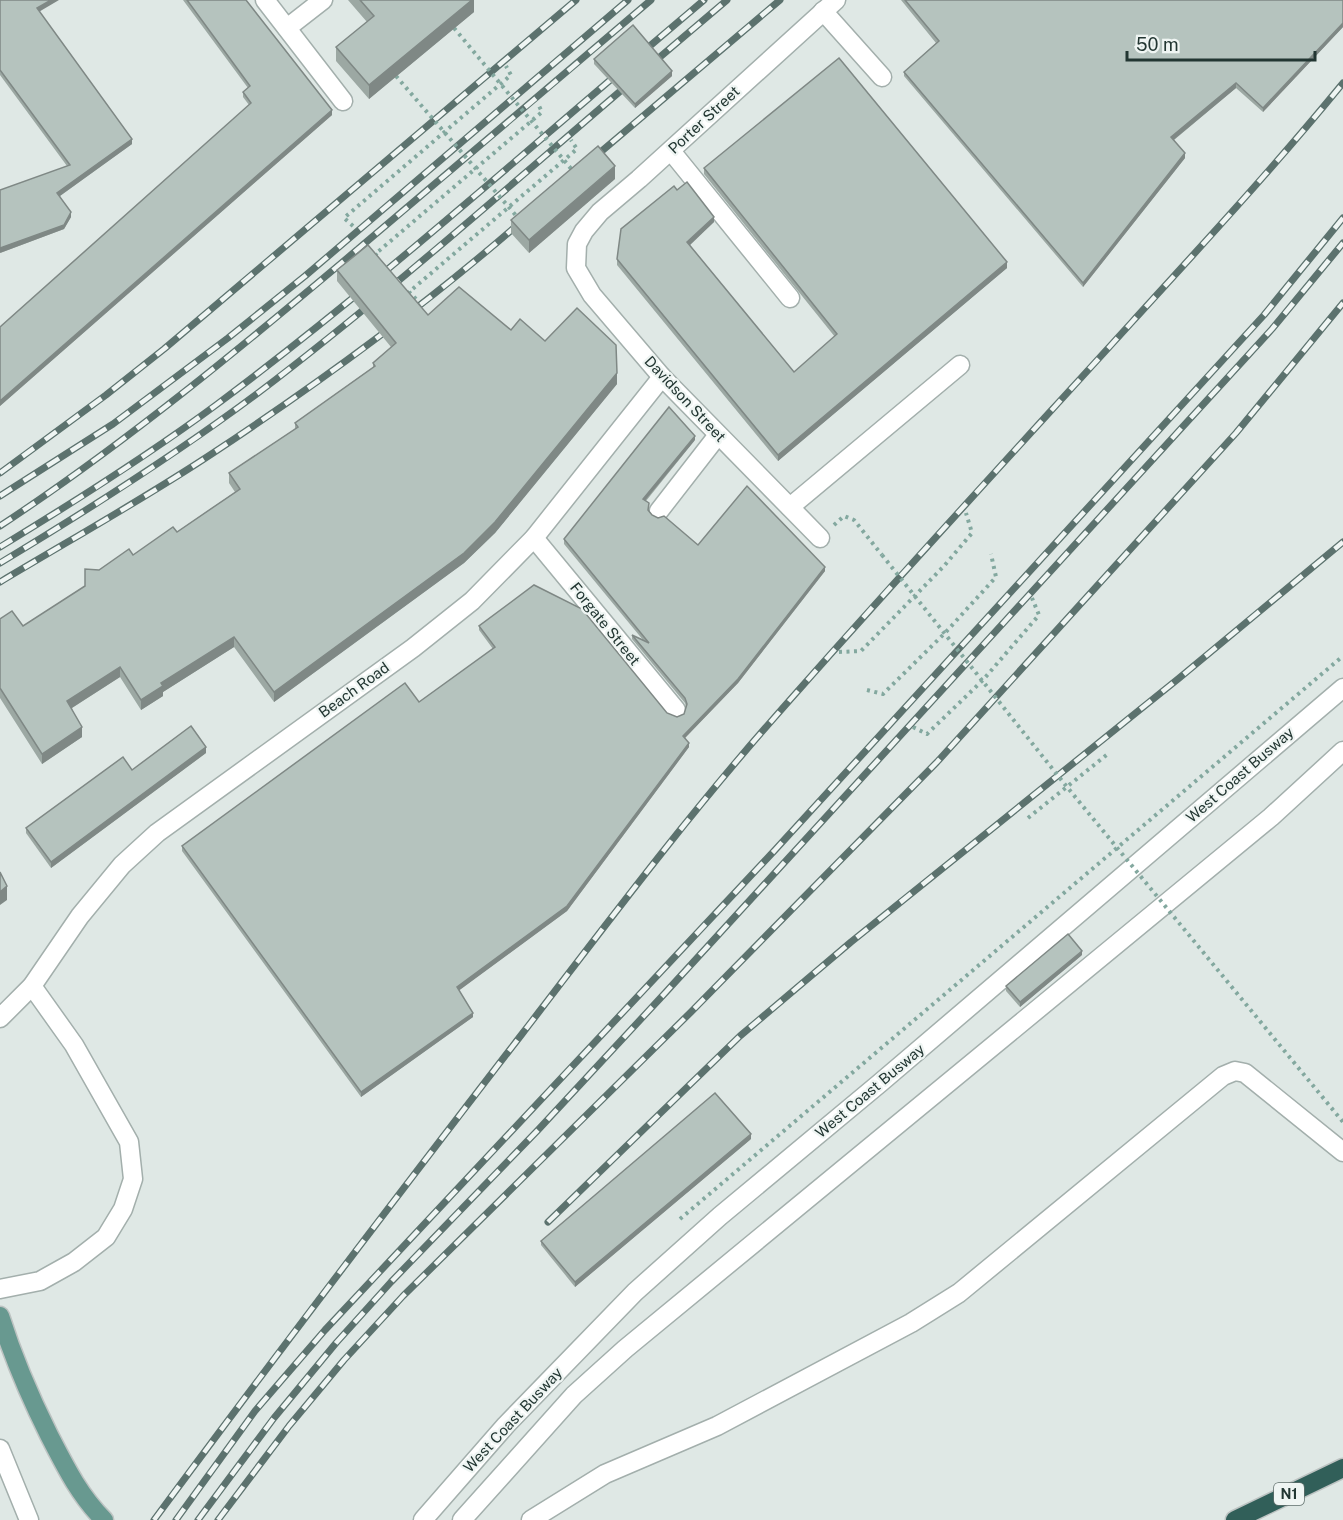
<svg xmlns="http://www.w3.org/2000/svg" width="1343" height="1520" viewBox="0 0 1343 1520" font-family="'Public Sans',sans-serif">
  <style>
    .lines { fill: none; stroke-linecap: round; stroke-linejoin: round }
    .minor-casing { stroke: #a3afac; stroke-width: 21 }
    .major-casing { stroke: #bdc3c2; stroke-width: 21 }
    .highway-casing { stroke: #bdc3c2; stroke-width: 21 }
    .path { stroke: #83a89f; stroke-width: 4; stroke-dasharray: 3 4.5; stroke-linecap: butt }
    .minor { stroke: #fff; stroke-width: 18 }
    .major { stroke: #689990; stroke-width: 18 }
    .highway { stroke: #315f59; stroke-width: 18 }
    .rail-casing { stroke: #5c726e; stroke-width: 7 }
    .rail { stroke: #eff5f3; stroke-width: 4.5; stroke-dasharray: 14; stroke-linecap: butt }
    .path-bridge { stroke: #83a89f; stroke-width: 4; stroke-dasharray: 3 4.5; stroke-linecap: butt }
    .wall { fill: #9ca8a3 }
    .shaded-wall { fill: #7f8885 }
    .building { fill: #b5c3be; stroke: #7f8885; stroke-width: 1.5 }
    .labels { text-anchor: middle; stroke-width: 4.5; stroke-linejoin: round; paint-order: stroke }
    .shield { fill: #eff5f3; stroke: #606f6c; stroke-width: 1.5 }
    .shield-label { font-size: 14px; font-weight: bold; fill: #223632 }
    .street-label { font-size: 15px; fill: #223632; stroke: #eff5f3 }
  </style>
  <rect width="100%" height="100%" fill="#dfe8e5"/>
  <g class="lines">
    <defs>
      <g id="minor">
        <path d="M265 0 343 101"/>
        <path d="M823 11 882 77"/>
        <path d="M287 28 323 0"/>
        <path d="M671 151 790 298"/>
        <path d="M790 507 960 365"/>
        <path d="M659 511 718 435"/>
        <path d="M534 538 676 710"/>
        <path d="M820 538 662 377 592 295 576 268 577 244 584 231 600 212 639 179 836 0"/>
        <path d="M0 1018 32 986 80 916 122 865 157 833 413 648 472 601 534 538 662 377"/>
        <path d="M0 1289 40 1281 74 1262 106 1237 123 1209 133 1179 129 1142 74 1045 32 986"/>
        <path d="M0 1449 29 1520"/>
        <path d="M423 1520 506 1425 635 1292 720 1216 880 1083 1343 688"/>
        <path d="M462 1520 574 1395 625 1349 1271 817 1343 751"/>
        <path d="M531 1520 605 1474 717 1426 911 1323 959 1293 1223 1076 1235 1071 1245 1073 1343 1152"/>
      </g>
      <path id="major" d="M0 1316C13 1357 30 1397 49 1435 65 1466 79 1495 104 1520"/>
      <path id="highway" d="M1235 1520 1343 1468"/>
    </defs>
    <use href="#minor" class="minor-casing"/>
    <use href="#major" class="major-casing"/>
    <use href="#highway" class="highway-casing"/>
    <g class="path">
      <path d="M353 226 344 218 511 75 506 66"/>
      <path d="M377 256 375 254 380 250 542 112 538 104"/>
      <path d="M416 299 409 292 577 149 571 140"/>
      <path d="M834 525 844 516 854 520 882 555"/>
      <path d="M839 652 861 651 944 566 972 533 966 513"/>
      <path d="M867 690 883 694 945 633 996 577 991 554"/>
      <path d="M913 727 927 734 983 680 1039 615 1032 598"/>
      <path d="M1028 818 1109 753"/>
      <path d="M680 1219 1343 656"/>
    </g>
    <use href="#minor" class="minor"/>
    <use href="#major" class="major"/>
    <use href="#highway" class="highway"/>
    <defs>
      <g id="rail">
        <path d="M638 56 704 0"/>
        <path d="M647 68 727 0"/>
        <path d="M590 161 780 0"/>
        <path d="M0 473 106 395 164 349 576 0"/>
        <path d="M0 496 113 424 228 338 305 276 628 0"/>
        <path d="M0 526C126 443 243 346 358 249 456 166 554 83 651 0"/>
        <path d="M0 547C74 502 147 456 216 405 357 300 488 184 622 70"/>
        <path d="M0 563C88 510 175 455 258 393 387 295 508 187 631 82"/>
        <path d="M0 582C70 540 142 500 210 455 319 383 425 306 523 220"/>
        <path d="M548 1222 740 1036 851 942 1178 679 1343 542"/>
        <path d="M154 1520C275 1356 398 1195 522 1034 602 930 681 824 767 726 887 589 1010 456 1132 322 1204 243 1276 165 1343 83"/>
        <path d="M176 1520 255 1411 325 1330 775 850 1264 315 1343 218"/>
        <path d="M198 1520 274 1418 336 1343 391 1282 538 1130 666 992 1272 329 1343 243"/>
        <path d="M218 1520 289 1426 344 1360 403 1296 691 1012 937 762 1236 433 1343 303"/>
      </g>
    </defs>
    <use href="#rail" class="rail-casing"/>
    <use href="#rail" class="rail"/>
    <g class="path-bridge">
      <path d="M454 28 573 171"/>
      <path d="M396 76 519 219"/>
      <path d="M882 555 1067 787 1343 1122"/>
    </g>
  </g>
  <g class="wall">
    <path d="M0 0 39 11 132 144 60 196 71 217 64 229 0 253 67 166 0 75Z"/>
    <path d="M183 0H246L332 115 0 406V327L249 105 243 97V92L248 88Z"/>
    <path d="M348 0H474V12L369 99 336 61V47L367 22Z"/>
    <path d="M901 0H1343V27L1263 112 1236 88 1174 140 1185 158 1083 287 904 76V72L936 43Z"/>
    <path d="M594 59 672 76 635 108 594 64Z"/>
    <path d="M704 168 1007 268 778 461 617 265V259L677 190 714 222 689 245 794 372 835 337 704 174Z"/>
    <path d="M615 179 529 253 511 233V220Z"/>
    <path d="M337 270 428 315 511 330 545 341 617 384 495 533 464 563 274 702 234 647 163 692V696L141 710 120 677 72 708 82 737 42 764 0 698V619L23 626 133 555 177 532 235 492 229 483V473L295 429V423L373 367V363L391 347 337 281Z"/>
    <path d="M695 440 646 501 649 510 652 515 698 545 825 571 738 683 685 738 689 747 567 911 459 990 473 1017 361 1097 182 851V846L419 702 493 649 479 630V626L667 713 677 717 684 714 686 707 685 703 632 639V635L643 640 564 544V539Z"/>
    <path d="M206 753 51 868 26 833V828L132 770Z"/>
    <path d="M1082 955 1020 1007 1006 991V986Z"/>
    <path d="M751 1139 575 1287 541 1245V1241Z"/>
  </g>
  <g class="shaded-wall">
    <path d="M51 0H59L37 13V8Z"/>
    <path d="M472 0H474V12L369 99V85Z"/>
    <path d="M1343 23V27L1263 112V108Z"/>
    <path d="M672 71V76L635 108V104Z"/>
    <path d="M1236 83V88L1171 142V137Z"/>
    <path d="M332 110V115L0 406V401Z"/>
    <path d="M132 139V144L57 198V193Z"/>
    <path d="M1185 153V158L1083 287V283Z"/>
    <path d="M615 166V179L529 253V240Z"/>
    <path d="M71 212V217L64 229 0 253V248Z"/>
    <path d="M714 217V222L687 248V242Z"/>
    <path d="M1007 262V268L778 461V455Z"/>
    <path d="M617 373V384L495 533 464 563 274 702V692Z"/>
    <path d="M695 436V440L643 503V499Z"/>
    <path d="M825 567V571L738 683 683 740V736Z"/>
    <path d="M234 637V647L163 692V696L141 710V700L161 683Z"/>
    <path d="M120 667V677L67 711V701Z"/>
    <path d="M82 727V737L42 764V754Z"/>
    <path d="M689 743V747L567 911 457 992V987Z"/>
    <path d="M206 747V753L51 868V862Z"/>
    <path d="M7 886V900L0 905V892Z"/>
    <path d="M1082 951V955L1020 1007V1002Z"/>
    <path d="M473 1013V1017L361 1097V1092Z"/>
    <path d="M751 1134V1139L575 1287V1282Z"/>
  </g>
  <g class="building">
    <path d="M0 0H51L37 8 132 139 57 193 71 212 64 225 0 248V190L70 165 0 70Z"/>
    <path d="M187 0H246L332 110 0 401V327L251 103 243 92 250 86Z"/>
    <path d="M360 0H472L369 85 336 47 374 16Z"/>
    <path d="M905 0H1343V23L1263 108 1236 83 1171 137 1185 153 1083 283 904 72 939 41Z"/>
    <path d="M633 25 672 71 635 104 594 59Z"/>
    <path d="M839 58 1007 262 778 455 617 259 621 229 674 186 677 190 687 182 714 217 687 242 794 372 837 334 704 168Z"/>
    <path d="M598 146 615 166 529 240 511 220Z"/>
    <path d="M368 245 428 315 459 287 511 330 520 319 545 341 577 308 616 345 617 373 495 522 464 553 274 692 234 637 161 683 163 686 141 700 120 667 67 701 82 727 42 754 0 688V619L12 611 23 626 85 586V569L99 570 129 549 133 555 173 527 177 532 240 489 229 473 298 427 295 423 375 366 373 363 396 343 337 270Z"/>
    <path d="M669 407 695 436 643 499 649 503 648 510 652 515 658 518 664 516 698 545 747 486 825 567 738 679 683 736 689 743 567 906 457 987 473 1013 361 1092 182 846 405 683 419 702 495 647 479 626 534 585 582 609 667 713 677 717 684 714 687 704 685 698 632 635 649 643 564 539Z"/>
    <path d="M191 726 206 747 51 862 26 828 123 757 132 770Z"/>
    <path d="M0 872 7 886 0 892Z"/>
    <path d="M1068 934 1082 951 1020 1002 1006 986Z"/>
    <path d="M715 1093 751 1134 575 1282 541 1241Z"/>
  </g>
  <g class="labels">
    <rect class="shield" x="1274" y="1483" width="30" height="22" rx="4.5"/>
    <g class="shield-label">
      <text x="1289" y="1499">N1</text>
    </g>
    <g class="street-label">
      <text transform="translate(704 120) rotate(-43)" y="5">Porter Street</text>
      <text transform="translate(685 399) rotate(47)" y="5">Davidson Street</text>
      <text transform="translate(605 624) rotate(51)" y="5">Forgate Street</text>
      <text transform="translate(354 690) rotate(-36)" y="5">Beach Road</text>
      <text transform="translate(1240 775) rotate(-41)" y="5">West Coast Busway</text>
      <text transform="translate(870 1091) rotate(-40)" y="5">West Coast Busway</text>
      <text transform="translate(513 1420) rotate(-47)" y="5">West Coast Busway</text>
    </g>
  </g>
  <path d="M1127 51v9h188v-9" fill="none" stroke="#223632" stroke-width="3"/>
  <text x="1136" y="51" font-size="18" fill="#223632" stroke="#eff5f3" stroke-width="4.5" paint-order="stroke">50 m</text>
</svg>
